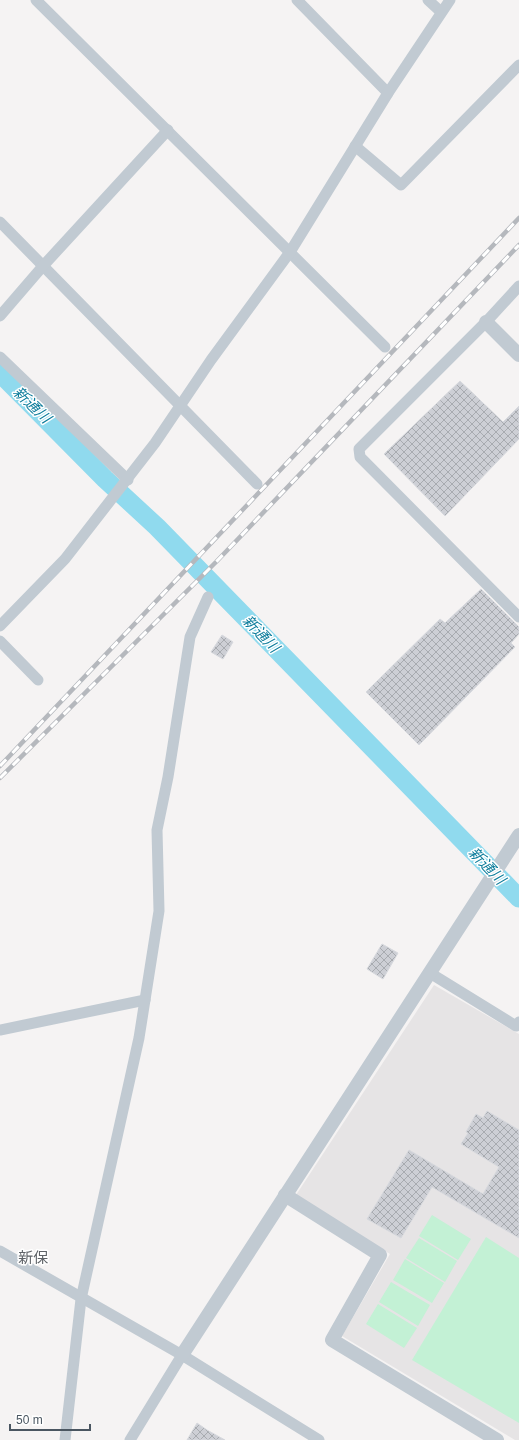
<svg xmlns="http://www.w3.org/2000/svg" width="519" height="1440" viewBox="0 0 519 1440" font-family="Arial,'Noto Sans JP',sans-serif">
  <style>
    .education { fill: #e6e4e5 }
    .pitch { fill: #c3f1d5 }
    .lines { fill: none; stroke-linecap: round; stroke-linejoin: round }
    .river { stroke: #90daee; stroke-width: 19 }
    .building { fill: url(#building-cross-hatch); stroke: #d7d9de }
    .minor { stroke: #c1cad2; stroke-width: 11 }
    .tertiary { stroke: #c1cad2; stroke-width: 14 }
    .rail-casing { stroke: #b5b8bd; stroke-width: 4.5 }
    .rail { stroke: #fff; stroke-width: 3; stroke-dasharray: 9; stroke-linecap: butt }
    .labels { text-anchor: middle; stroke-width: 3; stroke-linejoin: round; paint-order: stroke }
    .water-label { font-size: 15px; font-style: italic; fill: #0c7c9b; stroke: #fff }
    .neighbourhood-label { font-size: 15px; fill: #5f6368; stroke: #fff }
  </style>
  <defs>
    <pattern id="building-cross-hatch" width="8" height="8" patternUnits="userSpaceOnUse"><rect width="8" height="8" fill="#cdcfd5"/><path d="M0 0l8 8M0 8l8-8" fill="none" stroke="#a8abb0"/></pattern>
  </defs>
  <rect width="100%" height="100%" fill="#f5f3f3"/>
  <path class="education" d="M434 985 519 1034V1440H515L342 1336 390 1254 296 1195Z"/>
  <g class="pitch">
    <path d="M432 1215 471 1239 458 1260 419 1236Z"/>
    <path d="M486 1237 519 1258V1423L412 1360Z"/>
    <path d="M419 1238 457 1261 445 1282 406 1258Z"/>
    <path d="M405 1259 444 1283 432 1303 393 1280Z"/>
    <path d="M391 1282 430 1305 418 1326 379 1302Z"/>
    <path d="M378 1304 417 1328 404 1348 366 1324Z"/>
  </g>
  <g class="lines">
    <path class="river" d="M0 373 105 479 157 527 519 898"/>
  </g>
  <g class="building">
    <path d="M460 381 503 422 519 406V439L445 516 384 454Z"/>
    <path d="M481 589 519 627V634L511 643 515 647 419 745 366 692 440 619 445 623Z"/>
    <path d="M222 635 233 642 223 659 211 652Z"/>
    <path d="M382 944 398 953 383 979 367 969Z"/>
    <path d="M487 1111 519 1130V1238L432 1187 401 1238 367 1219 409 1150 483 1194 499 1167 461 1144 468 1133 466 1132 476 1114 483 1118Z"/>
    <path d="M197 1423 207 1430 225 1440H187Z"/>
  </g>
  <g class="lines">
    <g class="minor">
      <path d="M36 0 385 347"/>
      <path d="M297 0 388 93"/>
      <path d="M428 0 441 12"/>
      <path d="M355 146 401 185 519 65"/>
      <path d="M0 222 257 484"/>
      <path d="M519 286 486 322 359 449 360 457 519 617"/>
      <path d="M0 316 43 266 168 130"/>
      <path d="M0 357 128 480"/>
      <path d="M0 626 65 559 155 443 211 360 290 252 388 93 450 0"/>
      <path d="M0 641 38 680"/>
      <path d="M430 973 516 1026 519 1022"/>
      <path d="M0 1030 145 1000"/>
      <path d="M0 1251 182 1355 319 1440"/>
      <path d="M65 1440 81 1299 139 1038 159 911 157 830 168 777 190 637 208 597"/>
      <path d="M130 1440 182 1355"/>
    </g>
    <g class="tertiary">
      <path d="M486 322 519 355"/>
      <path d="M285 1195 380 1255 332 1340 497 1440"/>
      <path d="M182 1355 519 835"/>
    </g>
    <defs>
      <g id="rail">
        <path d="M0 766 519 218"/>
        <path d="M0 778 216 562 519 245"/>
      </g>
    </defs>
    <use href="#rail" class="rail-casing"/>
    <use href="#rail" class="rail"/>
  </g>
  <g class="labels">
    <g class="water-label">
      <text transform="translate(32 405) rotate(44)" y="5">新通川</text>
      <text transform="translate(261 634) rotate(46)" y="5">新通川</text>
      <text transform="translate(487 866) rotate(46)" y="5">新通川</text>
    </g>
    <g class="neighbourhood-label">
      <text x="33" y="1263">新保</text>
    </g>
  </g>
  <path d="M10 1424v6h80v-6" fill="none" stroke="#4a5661" stroke-width="2"/>
  <text x="16" y="1424" font-size="12" fill="#4a5661" stroke="#ffffff" stroke-width="3" paint-order="stroke">50 m</text>
</svg>
